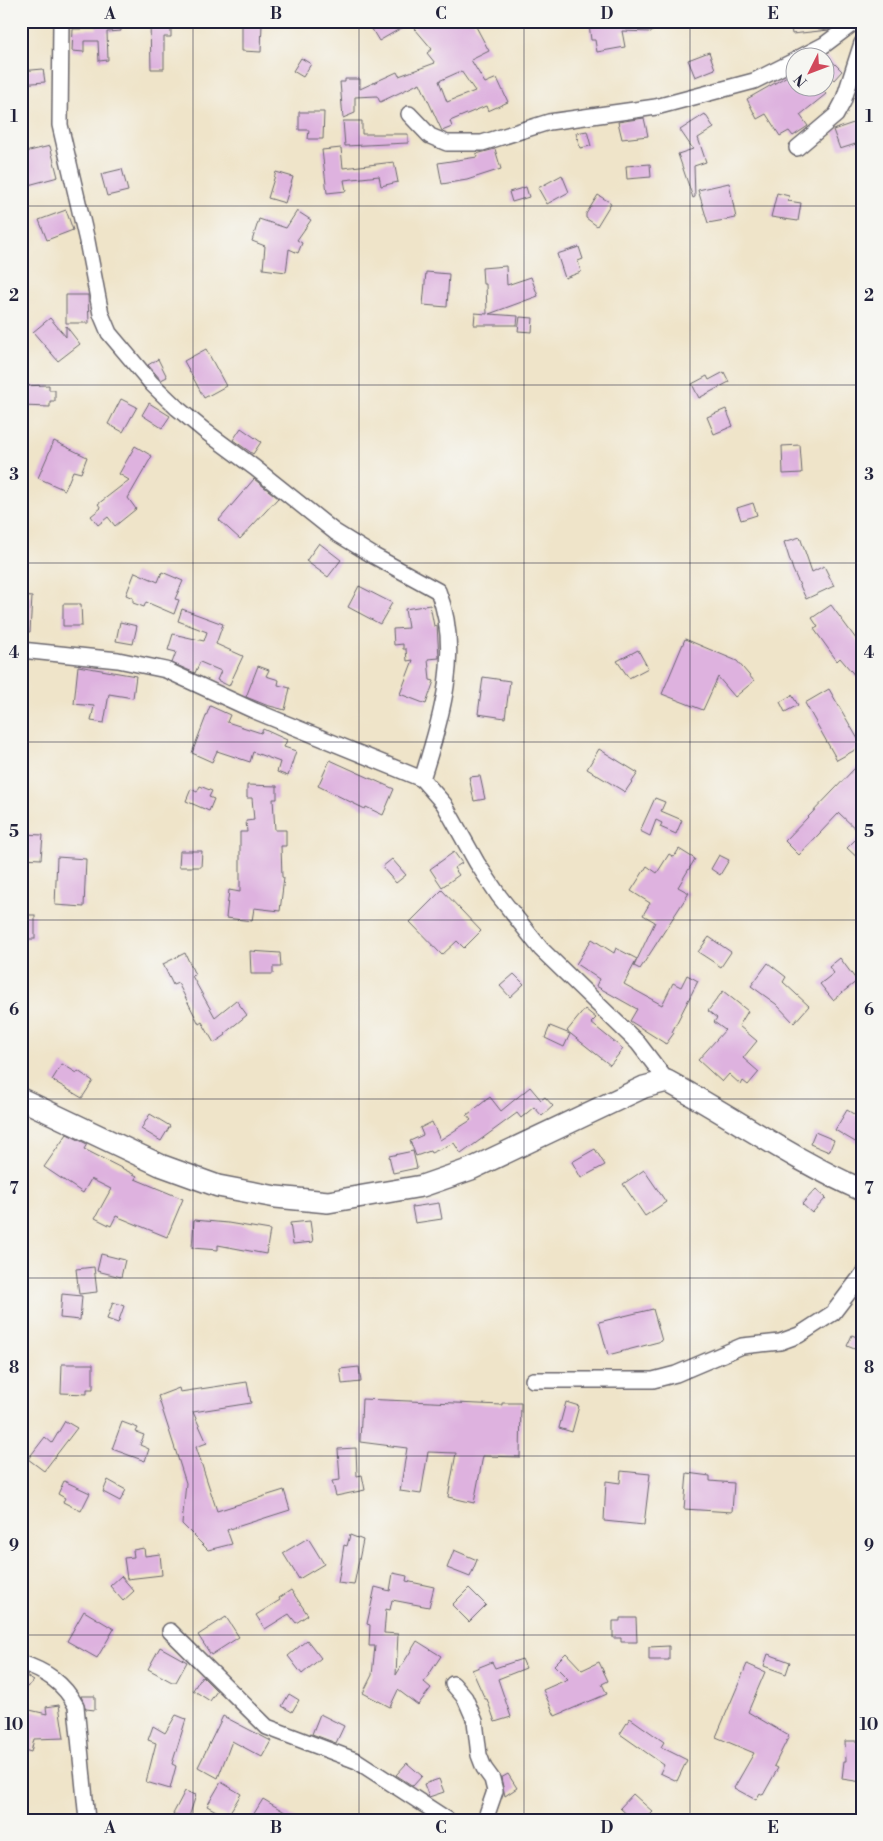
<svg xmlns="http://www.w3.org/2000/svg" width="883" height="1841" viewBox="0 0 883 1841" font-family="'Libre Bodoni',serif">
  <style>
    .building { fill: #deb2df; fill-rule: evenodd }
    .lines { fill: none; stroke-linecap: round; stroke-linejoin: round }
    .street-casing { stroke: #6a666d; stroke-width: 18 }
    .secondary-casing { stroke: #6a666d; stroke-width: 24 }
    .street { stroke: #fff; stroke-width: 15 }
    .secondary { stroke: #fff; stroke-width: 21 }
    .grid { fill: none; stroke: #22223b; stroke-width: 1; stroke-opacity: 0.55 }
    .neatline { fill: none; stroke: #22223b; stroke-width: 2 }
    .grid-label { font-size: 16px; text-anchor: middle; font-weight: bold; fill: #22223b }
  </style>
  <rect width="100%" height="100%" fill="#f6f6f2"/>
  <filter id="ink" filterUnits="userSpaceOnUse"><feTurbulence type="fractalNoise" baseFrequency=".02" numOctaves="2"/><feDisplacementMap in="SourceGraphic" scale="10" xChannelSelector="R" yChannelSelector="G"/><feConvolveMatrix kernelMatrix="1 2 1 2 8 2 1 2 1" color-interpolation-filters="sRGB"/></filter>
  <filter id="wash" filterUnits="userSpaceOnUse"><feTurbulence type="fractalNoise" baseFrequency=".0096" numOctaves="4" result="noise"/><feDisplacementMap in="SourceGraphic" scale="20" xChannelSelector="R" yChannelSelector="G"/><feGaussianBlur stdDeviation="1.12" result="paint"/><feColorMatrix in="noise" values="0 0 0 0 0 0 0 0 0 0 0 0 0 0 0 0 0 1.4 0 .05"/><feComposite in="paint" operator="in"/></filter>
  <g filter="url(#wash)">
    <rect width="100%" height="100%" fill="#efe4c9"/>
    <g id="blocks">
      <g class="building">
        <path d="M96 21H120L121 31 107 32 108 60 99 61 98 41H84V52L72 51 73 29H97Z"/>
        <path d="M150 21H171V37H164V69H151Z"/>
        <path d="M379 21H473L489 51 471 60 485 83 497 78 508 102 488 111 486 106 450 121 452 127 442 131 420 83 380 102 377 96 355 97V113L343 118 340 82H345V79H360V89L397 72 399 76 435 63 427 53 432 49 410 23 379 41 370 26ZM461 71 475 91 447 102 439 81Z"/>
        <path d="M612 21H652V32L622 31 625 47 597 52 595 40H591L589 24Z"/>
        <path d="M790 21H839V22L829 30 792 34Z"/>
        <path d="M242 22 262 23 261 52 242 51Z"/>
        <path d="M709 52 715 69 695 77 688 60Z"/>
        <path d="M826 55 842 71 834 80 826 72Z"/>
        <path d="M301 58 311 64 303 77 293 71Z"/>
        <path d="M43 69 45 82 21 84V71Z"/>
        <path d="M796 71V88H821L826 94 800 115 808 126 793 136 789 131 780 136 766 114 757 119 747 99Z"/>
        <path d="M299 112H324L323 139H308L309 130H299Z"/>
        <path d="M705 114 714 128 698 138 706 162 694 166 695 197 693 198 678 154 693 149 680 130Z"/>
        <path d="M644 118 648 136 622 139 618 122Z"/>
        <path d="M862 120V142L840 149 833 130Z"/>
        <path d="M343 121H362V134H408V143L345 146Z"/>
        <path d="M587 131 591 146 580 148 576 133Z"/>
        <path d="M50 146 58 177 21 187V153Z"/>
        <path d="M341 148 343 168 394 162 398 182 381 186 379 176 344 180 346 191 327 193 322 150Z"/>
        <path d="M495 149 501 169 467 180 442 184 438 163 477 157 476 154Z"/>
        <path d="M650 164 651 177 627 179 626 166Z"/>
        <path d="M122 169 128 191 107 196 101 174Z"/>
        <path d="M276 172 293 177 285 203 268 198Z"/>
        <path d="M562 175 569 192 547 204 538 188Z"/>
        <path d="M729 183 736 218 708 223 698 190Z"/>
        <path d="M526 187 529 197 512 202 509 192Z"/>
        <path d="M777 193 789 196 788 201 801 203 798 221 771 217Z"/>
        <path d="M598 195 611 203 597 226 586 218V214Z"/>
        <path d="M66 210 73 230 47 240 39 220Z"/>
        <path d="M297 211 311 220 297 240 302 243 298 253 289 249 286 272 263 269 265 246 252 241 259 219 286 228Z"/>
        <path d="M579 247 583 259 578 261 581 272 565 278 557 254Z"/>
        <path d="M506 266 507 285 531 277 538 296 489 314 518 316 517 325H474L475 313 487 314 486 284H483L482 268Z"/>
        <path d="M426 272 449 274 447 307 423 305Z"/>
        <path d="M66 295H88L89 323H66Z"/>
        <path d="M520 317 533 318 532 332 518 331Z"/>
        <path d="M50 318 66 337V326L80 344 58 361 33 332Z"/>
        <path d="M206 349 226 386 204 398 184 361Z"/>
        <path d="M158 359 167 377 161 380 148 365Z"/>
        <path d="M724 372 729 382 699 398 692 384 707 376 709 380Z"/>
        <path d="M49 385V390H55V401H50V407L21 406V386Z"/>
        <path d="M121 399 137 407 123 432 108 424Z"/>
        <path d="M149 403 170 416 162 428 142 415Z"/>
        <path d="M726 409 733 426 714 434 707 417Z"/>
        <path d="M241 428 261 442 253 454 233 440Z"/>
        <path d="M54 441 87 457 81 473 73 471 65 490 38 478Z"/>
        <path d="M800 445 802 473 783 474 782 446Z"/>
        <path d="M135 446 152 456 128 498 136 509 115 526 108 517 98 525 91 516 101 508 98 504 129 480 119 474Z"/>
        <path d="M254 479 278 498 240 539 219 520Z"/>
        <path d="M753 503 757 515 741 520 737 508Z"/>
        <path d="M800 537 812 572 824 566 834 586 806 599 793 570 784 542Z"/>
        <path d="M319 543 341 560 328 577 306 561Z"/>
        <path d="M135 572 158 582 162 572 183 581 175 599 179 600 174 614 146 602 144 607 133 603V598L126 595Z"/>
        <path d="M359 586 392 603 380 624 348 607Z"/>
        <path d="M21 596 32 597 30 632 21 631Z"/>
        <path d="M63 604H81L82 626H63Z"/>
        <path d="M430 605 434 626 437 625 439 658 428 659 430 680 434 681 426 704 400 694 413 660 407 661 406 649H403V644L394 645 393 629 408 628 405 609Z"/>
        <path d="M831 605 862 647V684L840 658 837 661 814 629 818 627 812 618Z"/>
        <path d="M182 609 223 624 216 644 243 656 229 686 217 680 221 671 200 662 195 673 172 663 176 652 168 650 173 634 204 641 207 632 178 621Z"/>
        <path d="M120 622 137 626 133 644 116 641Z"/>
        <path d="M685 639 737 661 754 681 735 697 718 677 703 710 662 694Z"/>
        <path d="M638 650 648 668 629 678 617 661Z"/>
        <path d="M78 666 136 676 133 698 109 694 104 723 91 721 94 706 74 704Z"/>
        <path d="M258 666 269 670 266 676 279 680 278 685 290 688 285 710 266 705 246 697Z"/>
        <path d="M483 677 510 681 505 718 478 714Z"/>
        <path d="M829 689 862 746 837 760 805 703Z"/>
        <path d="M792 695 798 705 785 712 780 702Z"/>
        <path d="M210 706 230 715 227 722 261 733 263 729 287 740 284 747 296 751 288 776 277 772 280 762 253 752 250 762 217 751 212 762 192 753Z"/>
        <path d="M599 749 638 773 625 792 587 769Z"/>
        <path d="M330 760 394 789 383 815 366 807 365 809 318 786Z"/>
        <path d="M856 767 862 773V862L847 848 861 834 839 813 799 855 785 841Z"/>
        <path d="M480 776 485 799 474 801 469 777Z"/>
        <path d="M247 785 277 786V799H273L275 830H286V846H281L282 877 284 878 280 911 254 908 252 921 226 918 229 890 240 892V832H247L246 821 254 820 252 798H247Z"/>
        <path d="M200 786 212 791 209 797 214 799 209 811 186 801 191 789 197 792Z"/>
        <path d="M655 798 665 802 661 811 682 820 676 834 660 827 662 823 656 820 650 836 640 831Z"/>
        <path d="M21 834 43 835 41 859 21 858Z"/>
        <path d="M679 849 695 859 678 887 689 893 640 969 634 966 655 922 643 915 650 903 631 891 647 866 657 873 669 854 674 857Z"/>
        <path d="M180 851H202L201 867H179Z"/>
        <path d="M454 852 462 863 454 868 459 875 442 887 430 869Z"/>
        <path d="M719 855 729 860 720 875 711 869Z"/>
        <path d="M57 857 86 859 84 907 55 905Z"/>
        <path d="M392 859 406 875 396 883 382 867Z"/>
        <path d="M442 890 481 931 464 948 457 941 442 955 410 922Z"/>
        <rect x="21" y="915" width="14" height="24"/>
        <path d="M709 937 731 952 721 967 698 952Z"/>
        <path d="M592 939 614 953 616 948 637 959 624 984 662 1005 673 983 681 987 687 975 698 981 672 1032 674 1033 666 1044 630 1021 637 1009 596 986 599 979 576 964Z"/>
        <path d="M250 951 280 953 281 967H273V974H251Z"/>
        <path d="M185 953 195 975 192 976 215 1017 236 1000 247 1015 225 1033 226 1035 214 1043 202 1022 199 1024 178 983 173 985 163 964Z"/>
        <path d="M840 958 857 981 833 1000 820 984 834 973 829 967Z"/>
        <path d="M768 963 786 977 783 982 809 1006 794 1023 776 1004 751 986Z"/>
        <path d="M514 974 524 984 510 997 500 986Z"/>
        <path d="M723 991 748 1011 739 1026 757 1041 743 1058 759 1072 748 1085 743 1081 741 1085 729 1074 722 1082 698 1060 725 1030 714 1022 717 1018 708 1011Z"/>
        <path d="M585 1009 596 1018 591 1023 623 1049 610 1065 567 1031Z"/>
        <path d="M550 1026 570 1034 564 1047 545 1038Z"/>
        <path d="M62 1064 77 1073 78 1071 93 1081 82 1098 52 1080Z"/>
        <path d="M530 1087 541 1100 545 1097 553 1106 542 1116 534 1107 521 1118 517 1113 461 1154 454 1143 431 1153 430 1151 416 1156 410 1141 423 1135 420 1128 432 1122 440 1140 471 1120 467 1115 490 1097 501 1111Z"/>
        <path d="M847 1110 862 1119V1135L857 1143 835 1130Z"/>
        <path d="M150 1114 170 1126 161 1141 141 1129Z"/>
        <path d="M815 1132 834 1140 829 1152 810 1144Z"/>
        <path d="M67 1134 87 1144 84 1149 137 1176 135 1179 183 1199 167 1237 116 1216 111 1226 95 1218 111 1189 91 1179 83 1193 44 1167Z"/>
        <path d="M595 1149 605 1165 581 1178 572 1162Z"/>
        <path d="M413 1151 417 1168 393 1173 389 1156Z"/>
        <path d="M644 1170 666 1202 645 1216 623 1184Z"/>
        <path d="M816 1189 826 1198 812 1213 802 1204Z"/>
        <path d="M439 1203 442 1219 415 1223 412 1207Z"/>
        <path d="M194 1220 228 1223 270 1230 266 1254 218 1245V1250L192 1248Z"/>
        <path d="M310 1221 313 1242 293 1244 290 1223Z"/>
        <path d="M101 1254 125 1260 121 1277 97 1271Z"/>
        <path d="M94 1267 97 1292 79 1294 76 1269Z"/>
        <path d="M62 1294 82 1296 80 1320 60 1318Z"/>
        <path d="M113 1302 124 1306 118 1323 107 1319Z"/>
        <path d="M653 1309 662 1341 608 1355 599 1322Z"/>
        <path d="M852 1335 861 1339 857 1350 847 1346Z"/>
        <path d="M62 1364H93V1389H87V1394L61 1393Z"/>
        <path d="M359 1367 361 1382 342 1384 340 1369Z"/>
        <path d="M247 1382 251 1403 193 1412 207 1443 196 1447 217 1511 284 1490 290 1510 227 1530 232 1544 208 1550 182 1524 186 1483 158 1396 179 1388 180 1392Z"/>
        <path d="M362 1399 502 1405V1403H521L520 1457 483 1456 474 1503 448 1497 456 1453 428 1452 421 1494 400 1491 407 1448 360 1442Z"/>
        <path d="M566 1402 579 1406 572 1432 559 1428Z"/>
        <path d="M65 1421 77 1428 44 1471 28 1459 45 1437 52 1443Z"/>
        <path d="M122 1422 138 1428 136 1432 144 1435 140 1445 149 1449 145 1461 112 1449Z"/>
        <path d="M356 1448 357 1476 362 1475 365 1490 336 1496 332 1481 340 1480 338 1449Z"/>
        <path d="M621 1471 650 1474 644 1525 604 1521 606 1481 620 1483Z"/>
        <path d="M687 1473 710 1476V1481L734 1483 732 1512 684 1509Z"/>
        <path d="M108 1480 126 1490 120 1501 103 1492Z"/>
        <path d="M64 1481 90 1493 81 1511 63 1502 65 1498 58 1494Z"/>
        <path d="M350 1535 363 1540 354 1585 338 1583 344 1545 347 1546Z"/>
        <path d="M308 1538 324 1564 299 1579 283 1553Z"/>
        <path d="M144 1548 145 1556 160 1554 162 1575 127 1579 124 1558 134 1557 133 1550Z"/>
        <path d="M454 1550 477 1560 470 1577 447 1568Z"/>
        <path d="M393 1573 407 1576 406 1581 434 1587 429 1607 392 1600 390 1610 386 1609 384 1633 398 1634 396 1675 417 1641 441 1656 424 1682 431 1688 418 1705 398 1690 390 1707 363 1693 372 1675 375 1646H369L370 1625 367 1624 375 1587 390 1591Z"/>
        <path d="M121 1576 134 1591 123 1601 110 1586Z"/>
        <path d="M469 1588 486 1605 469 1622 452 1605Z"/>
        <path d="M291 1590 308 1615 296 1623 289 1614 265 1629 256 1615 280 1600 279 1598Z"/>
        <path d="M84 1611 114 1629 97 1658 67 1641Z"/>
        <path d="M226 1617 239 1637 211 1655 198 1635Z"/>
        <path d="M620 1618H636L637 1642H621V1638H613V1621H620Z"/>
        <path d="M307 1640 321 1658 302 1674 288 1656Z"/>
        <path d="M669 1646V1660H649V1647Z"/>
        <path d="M160 1647 187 1662 176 1682H172L148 1669Z"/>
        <path d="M566 1653 582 1670 599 1662 608 1681 602 1684 607 1694 555 1716 543 1690 568 1679 554 1665Z"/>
        <path d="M768 1654 790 1662 786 1674 764 1666Z"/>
        <path d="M522 1659 526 1668 498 1679 511 1717 495 1722 487 1699H485L472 1670 492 1662 495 1668Z"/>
        <path d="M747 1664 765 1672 748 1712 789 1736 774 1766 778 1768 763 1795 760 1793 756 1800 734 1788 754 1753 716 1737Z"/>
        <path d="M21 1673 34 1681 21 1692Z"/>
        <path d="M202 1676 217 1691 210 1701 193 1690Z"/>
        <path d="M289 1694 299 1700 292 1712 282 1706Z"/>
        <path d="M81 1696H95V1710L86 1709Z"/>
        <path d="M59 1705 64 1738 34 1739 31 1752 21 1749V1708L47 1714 46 1707Z"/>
        <path d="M320 1714 344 1726 336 1743 312 1734Z"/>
        <path d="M176 1715 186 1719 172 1764 176 1766 170 1789 146 1782 156 1743 148 1740 153 1726 165 1733Z"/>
        <path d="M223 1716 271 1741 262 1757 232 1741 218 1778 198 1767Z"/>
        <path d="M630 1718 664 1742 661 1747 687 1760 677 1781 660 1773 664 1765 620 1734Z"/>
        <path d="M845 1741H862V1782L842 1779 844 1761H846Z"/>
        <path d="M407 1763 422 1776 413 1786 396 1775Z"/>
        <path d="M508 1774 517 1788 505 1796 501 1778Z"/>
        <path d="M439 1779 444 1792 429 1797 424 1784Z"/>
        <path d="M221 1782 241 1794 227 1817 207 1806Z"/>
        <path d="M185 1791 196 1795 188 1820 173 1814Z"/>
        <path d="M633 1794 653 1812 645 1820H633L620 1808Z"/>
        <path d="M263 1799 298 1820H250Z"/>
      </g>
    </g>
  </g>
  <g filter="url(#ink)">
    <use href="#blocks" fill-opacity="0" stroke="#6a666d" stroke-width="1"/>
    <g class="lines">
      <defs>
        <g id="street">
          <path d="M61 21 60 125 87 241 101 314 109 333 152 384 177 408 205 431 255 468 335 532 374 556 438 591C462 651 441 720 422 779"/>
          <path d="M799 58 824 45 856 21"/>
          <path d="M409 114 430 136 447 143H482L549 122 656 107 754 81 796 60"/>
          <path d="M797 148 836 115 843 102 862 43"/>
          <path d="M21 650 118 660 166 670 255 711 422 779 444 804 477 863 499 896 541 949 638 1043 667 1081"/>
          <path d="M533 1380H653L676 1374 742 1346 780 1342 799 1335 833 1313 862 1275"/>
          <path d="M170 1631 267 1727 357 1761 448 1820"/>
          <path d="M21 1663C46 1671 64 1683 76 1706L87 1820"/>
          <path d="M453 1684 465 1698 475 1721 479 1755 484 1768 492 1779 495 1791 485 1820"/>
        </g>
        <path id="secondary" d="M21 1099 160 1165 218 1186 276 1197 328 1202 422 1186 471 1169 644 1087 667 1081C733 1117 793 1160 862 1190"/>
      </defs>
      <use href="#street" class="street-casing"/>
      <use href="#secondary" class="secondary-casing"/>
      <use href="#street" class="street"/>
      <use href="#secondary" class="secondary"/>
    </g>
  </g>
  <path class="grid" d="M193 21V1820M359 21V1820M524 21V1820M690 21V1820M21 206H862M21 385H862M21 563H862M21 742H862M21 920H862M21 1099H862M21 1278H862M21 1456H862M21 1635H862"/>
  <rect width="883" height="1841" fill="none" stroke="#f6f6f2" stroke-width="55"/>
  <g transform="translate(810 72) rotate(228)"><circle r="24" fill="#f6f6f2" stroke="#a1a1a9"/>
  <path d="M0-4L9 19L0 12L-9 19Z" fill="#d1495b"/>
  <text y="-8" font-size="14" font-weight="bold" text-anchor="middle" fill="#22223b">N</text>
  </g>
  <rect x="28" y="28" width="828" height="1786" class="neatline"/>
  <g class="grid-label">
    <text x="110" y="19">A</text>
    <text x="276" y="19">B</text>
    <text x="441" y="19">C</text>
    <text x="607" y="19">D</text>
    <text x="773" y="19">E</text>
    <text x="14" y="122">1</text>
    <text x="869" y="122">1</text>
    <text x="14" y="301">2</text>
    <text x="869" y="301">2</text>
    <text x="14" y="480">3</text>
    <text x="869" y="480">3</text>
    <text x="14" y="658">4</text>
    <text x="869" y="658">4</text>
    <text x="14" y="837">5</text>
    <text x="869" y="837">5</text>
    <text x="14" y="1015">6</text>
    <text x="869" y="1015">6</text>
    <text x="14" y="1194">7</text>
    <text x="869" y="1194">7</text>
    <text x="14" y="1373">8</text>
    <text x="869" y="1373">8</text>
    <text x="14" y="1551">9</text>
    <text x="869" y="1551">9</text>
    <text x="14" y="1730">10</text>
    <text x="869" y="1730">10</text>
    <text x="110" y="1833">A</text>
    <text x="276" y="1833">B</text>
    <text x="441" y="1833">C</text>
    <text x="607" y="1833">D</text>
    <text x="773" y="1833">E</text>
  </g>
</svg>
